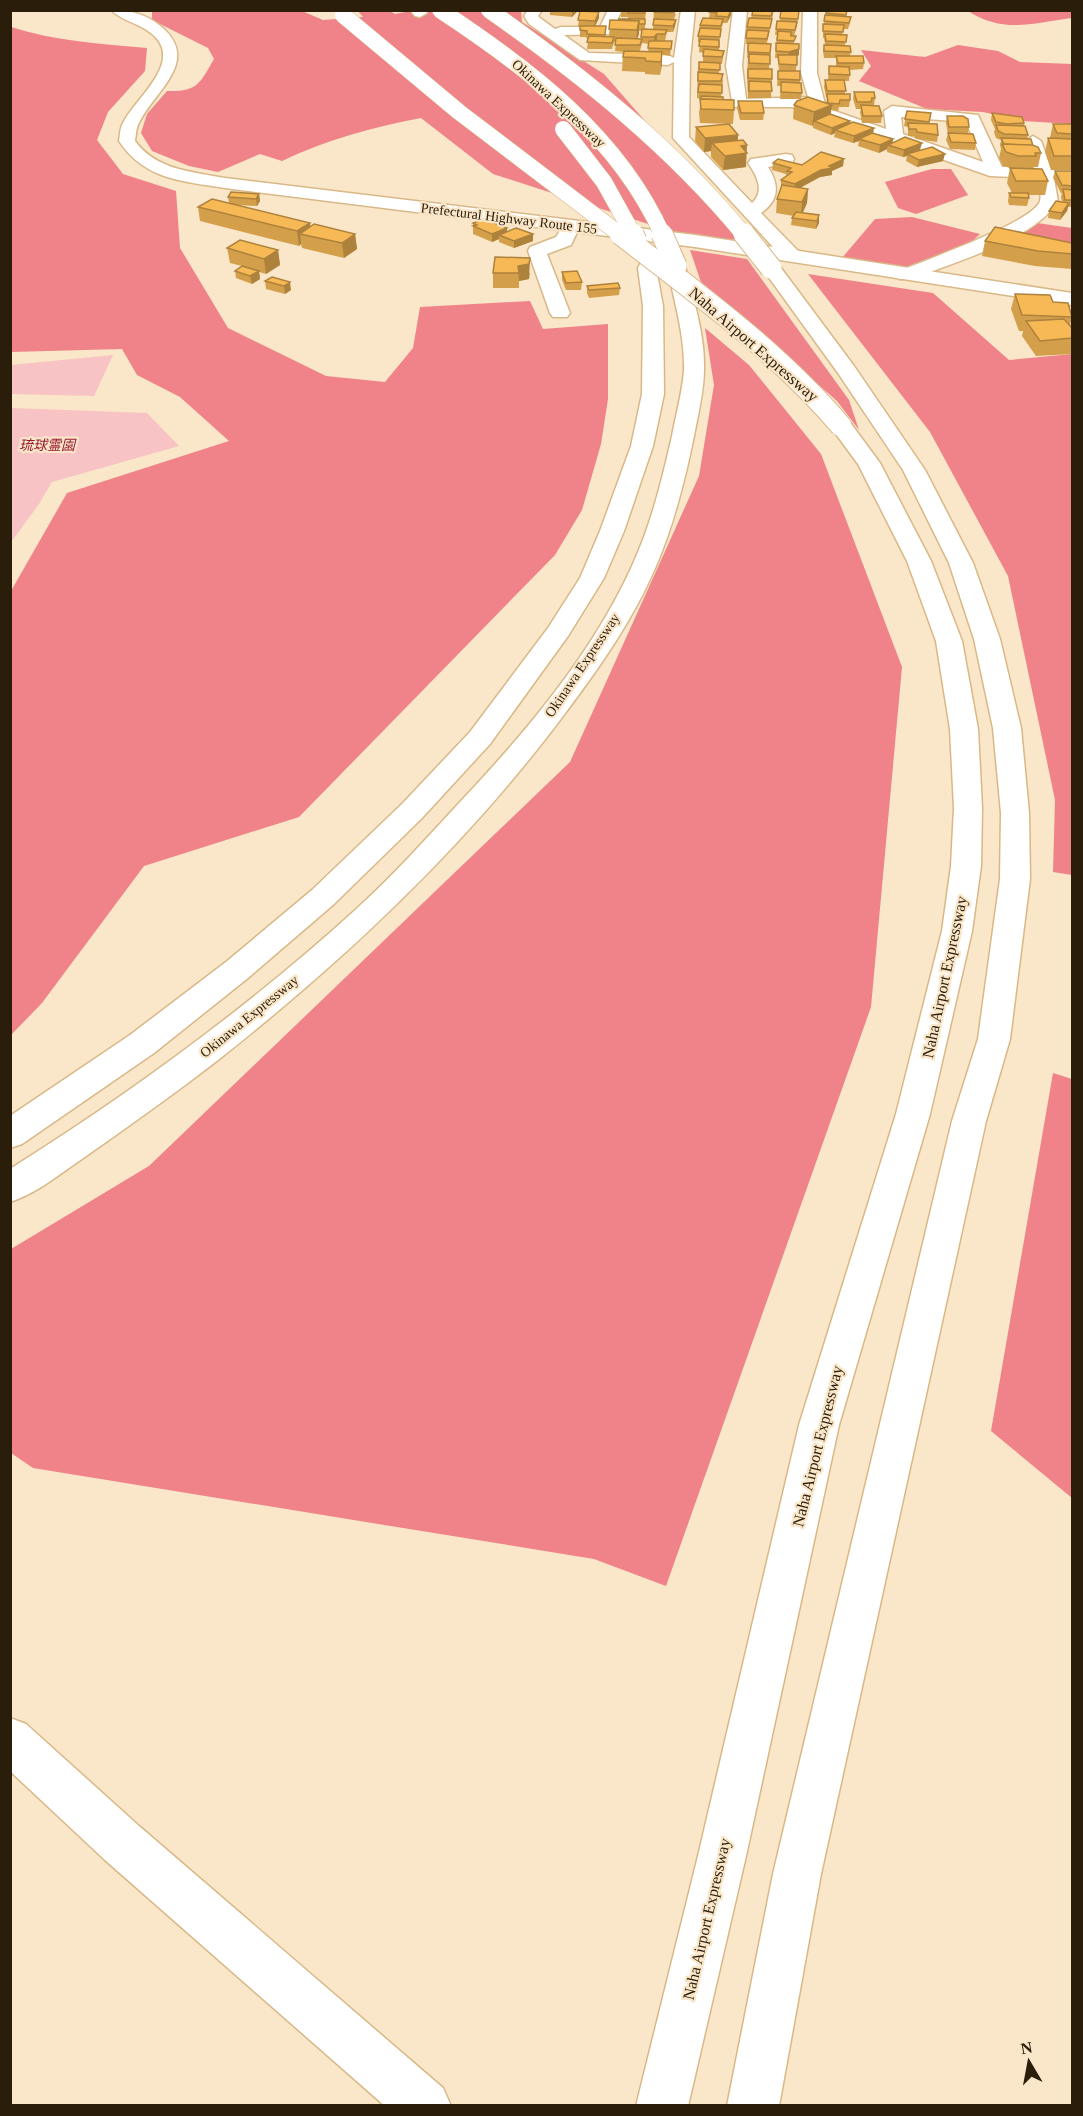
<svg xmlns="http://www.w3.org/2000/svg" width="1083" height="2116" viewBox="0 0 1083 2116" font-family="'Times New Roman','Noto Sans JP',serif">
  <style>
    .green { fill: #f7c3c4 }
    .forest { fill: #f08289 }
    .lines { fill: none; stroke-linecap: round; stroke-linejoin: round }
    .minor-casing { stroke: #d9b887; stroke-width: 3 }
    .secondary-casing { stroke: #d9b887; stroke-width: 3 }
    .motorway-casing { stroke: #d9b887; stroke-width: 3 }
    .minor { fill: #fff; fill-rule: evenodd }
    .secondary { fill: #fff; fill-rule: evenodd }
    .motorway { fill: #fff; fill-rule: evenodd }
    .motorway-bridge-far1-casing { stroke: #d9b887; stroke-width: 17; stroke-linecap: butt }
    .motorway-bridge-casing { stroke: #d9b887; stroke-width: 23; stroke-linecap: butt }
    .motorway-bridge-far1 { stroke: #fff; stroke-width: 16 }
    .motorway-bridge { stroke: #fff; stroke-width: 21 }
    .wall { fill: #d49f4a; fill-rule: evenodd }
    .shaded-wall { fill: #ad823c }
    .building { fill: #f7b956; stroke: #ad823c; stroke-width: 1.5 }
    .labels { text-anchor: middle; stroke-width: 4.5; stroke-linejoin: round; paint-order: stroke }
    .far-street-label { font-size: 14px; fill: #2a1d0a; stroke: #fae6c8 }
    .far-park-label { font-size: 14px; font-style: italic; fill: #971932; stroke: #fae6c8 }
    .street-label { font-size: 16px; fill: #2a1d0a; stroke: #fae6c8 }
  </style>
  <rect width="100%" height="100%" fill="#fae6c8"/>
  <g class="green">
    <path d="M113 355 94 396 11 394V365Z"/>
    <path d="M11 408 147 413 179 446 52 482 39 504 11 542Z"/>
  </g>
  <g class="forest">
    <path d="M357 10 390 11 395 14 415 10 521 11 522 22 604 74 652 129 755 234 728 241 679 234 493 174 421 118C374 127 325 140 282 161L260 154 218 172 189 166 152 151 141 133 147 114 167 91C198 92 200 83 214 59L208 48 152 20V11H302L323 20 363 17Z"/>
    <path d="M968 11H1072V18C1032 23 1004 34 968 11Z"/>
    <path d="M11 27C55 41 101 44 147 48L145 71 108 112 97 140 123 174 176 191 180 248 228 328 326 376 385 382 413 348 420 307 530 301 543 329 608 324V399L601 444 582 510 555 555 299 817 144 866 42 1003 11 1035V591L67 493 229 441 180 397 137 375 122 349 11 352Z"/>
    <path d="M958 45 998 51 1020 62 1072 64V124L1023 121 983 112 927 109 859 81 871 66 861 50 925 57Z"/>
    <path d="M932 169H951L968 195 916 214 898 208 885 182Z"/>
    <path d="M912 217 980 234 966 247 910 268 842 258 875 219Z"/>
    <path d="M1037 223 1072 228V255L1000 240Z"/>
    <path d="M690 250 747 259 849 400 859 430 837 401 701 282Z"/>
    <path d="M808 274 933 293 1009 360 1072 354V875L1053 872 1055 800 1008 576 930 432Z"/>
    <path d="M705 328 749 365 821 454 902 667 871 1007 666 1586 594 1559 33 1468 11 1453V1249L149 1166 570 762 699 476 714 385Z"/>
    <path d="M1053 1073 1072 1079V1498L991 1431Z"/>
  </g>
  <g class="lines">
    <defs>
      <g id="minor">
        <path d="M528 10H542L538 16 540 18 555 29 561 27H600L608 10H622L610 34 564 35 589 53 668 55 674 58 681 10H695L690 59 689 137 752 203C765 191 757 176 748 163L751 159 786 154 792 155 794 159 792 163 768 167C779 184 780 200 761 213L799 252 801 256 799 260H785L673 138 674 62 668 65 580 60 529 24 524 16Z"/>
        <path d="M733 10H747L742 66 746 99 808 97 801 73 803 10H817V73L826 108 886 129 884 111 892 106 978 115 1002 167H1033L1025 141 1033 136 1041 141 1051 168H1072V178H1054L1058 202C1030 242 957 260 913 279H899L896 275 899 271C923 261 1034 222 1040 201 1042 194 1038 184 1037 178L990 176 792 107H733L726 66ZM901 117 966 122 983 162 903 134Z"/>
        <path d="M571 221 577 222 580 226 571 245 547 254 570 313 567 317H553L550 313 528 251 530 247 556 237 565 222Z"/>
        <path d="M10 1718 26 1724 139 1826 443 2088 451 2106H385L105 1860 10 1771Z"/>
      </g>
      <path id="secondary" d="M111 10C132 10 150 15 166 31 198 64 153 93 139 123 136 128 136 135 135 141 156 170 193 172 225 178L695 235 1072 293V305L695 247 225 188C182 181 145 180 119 141 120 135 120 128 123 123 134 100 178 67 158 40 146 24 124 23 111 10Z"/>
      <g id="motorway">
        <path d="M410 10H425L427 13 420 17 415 16Z"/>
        <path d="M676 260 683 262 685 266C693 299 705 334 704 369 704 391 698 414 694 436 685 480 674 524 656 566 634 618 600 667 566 712 468 844 347 958 218 1060 173 1095 126 1128 79 1161 57 1176 35 1194 10 1202V1169C131 1093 247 1008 353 912 391 878 426 839 461 801 526 732 592 654 632 566 651 525 662 480 672 436 676 415 682 393 684 371 685 336 674 300 667 266L669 262Z"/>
        <path d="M647 262 654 264 656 268 663 306 664 394 653 446 624 531 604 578 568 636 490 744 422 818 334 904 248 978 154 1053 22 1144 10 1148V1116L130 1035 226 962 312 890 402 804 470 732 548 628 580 578 600 531 631 446 642 394 643 306 638 268 640 264Z"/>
        <path d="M771 262 778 264 854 366 925 470 973 563 1000 639 1021 728 1029 813 1030 879 1010 1039 986 1121 821 1874 779 2106H727L773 1874 952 1121 978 1039 1000 879 1001 813 993 728 974 639 949 563 903 470 838 373 762 268 764 264Z"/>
        <path d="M841 419 849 421 880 463 931 561 962 641 978 729 982 808 981 866 972 931 930 1114 839 1425 746 1856 688 2106H636L698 1856 799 1425 896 1114 942 931 951 866 954 808 950 729 936 641 907 561 858 464 830 426 833 421Z"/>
      </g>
    </defs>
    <use href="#minor" class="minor-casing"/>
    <use href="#secondary" class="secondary-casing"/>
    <use href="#motorway" class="motorway-casing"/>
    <use href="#minor" class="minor"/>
    <use href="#secondary" class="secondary"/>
    <use href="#motorway" class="motorway"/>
    <defs>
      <g id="motorway-bridge-far1">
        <path d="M440 10C528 68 619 136 663 236"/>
        <path d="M489 10C583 76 672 147 745 236"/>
        <path d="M343 15 459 112 622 236"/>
        <path d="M563 129 604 182 634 236"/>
      </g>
      <g id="motorway-bridge">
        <path d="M620 234C698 294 777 351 841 426"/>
        <path d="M633 234 636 241"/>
        <path d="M662 234 676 266"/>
        <path d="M744 234 771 268"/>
      </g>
    </defs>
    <use href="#motorway-bridge-far1" class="motorway-bridge-far1-casing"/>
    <use href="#motorway-bridge" class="motorway-bridge-casing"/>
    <use href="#motorway-bridge-far1" class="motorway-bridge-far1"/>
    <use href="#motorway-bridge" class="motorway-bridge"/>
  </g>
  <g class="wall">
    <path d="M550 10H578L572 17 550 15Z"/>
    <path d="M601 10 599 12V18L595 26H606L605 36 609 37 610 20H619L628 19V17H621V10H651V12L646 11 645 19V29H653L654 10 676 14 674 19 676 20 675 26 673 32H667L665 41H672L670 56 662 55 660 75 645 74V72L622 71 623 52 615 51 616 42H614L612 49H587L588 41 586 37H580V27H578L580 11H579ZM639 31H642L641 39H637ZM642 43 649 44 648 52 640 51Z"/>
    <path d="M710 10H731V15L727 23H723L720 33 719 50 724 51 722 64H720L719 73 723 80 721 97 723 100 734 110 733 124 700 123 699 113 701 99 697 98 698 68 703 62V53L699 52 700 42H698V36L700 25 709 18Z"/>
    <path d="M753 10H774L767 43 771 44 769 69 772 79 771 98H748L747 76 748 58H747L748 44H746V33L747 27 751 18Z"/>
    <path d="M781 10H799L797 26 794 36V44L799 55 797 56 796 71H800V83L802 93 801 99H780L781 86H777L778 71H779L778 58H775L777 35H775L777 21H780Z"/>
    <path d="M847 10 846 16 850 23 848 29H843L842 35H847L845 45 851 52 850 56 864 63 863 69 850 70 849 81H844L845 94 850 100 849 107H839L838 111 831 110 830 114 873 133 893 139V142L920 150 917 151 943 161 917 167 906 161 907 156 903 157 887 152V149L879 153 858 146 859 141 853 143 834 137 835 133 831 135 813 128V125L812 126 793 119 794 105 826 104 827 98 826 97 824 87 825 80H828L829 66H836V58H824L823 51 825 45 824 38H823V24H824L826 13Z"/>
    <path d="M854 92 875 98 874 105H871V106L882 116 881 123H862L860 112 861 109H856L853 99Z"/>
    <path d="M738 101 764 113 763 120H740L737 108Z"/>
    <path d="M907 111 931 113 929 124 938 135 937 142 916 139 914 136H908V127L904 126Z"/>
    <path d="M992 113 1024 123V126L1028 135 1027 139 1041 153 1038 167H1034L1033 169 1048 181 1045 195H1028L1029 198 1027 206 1009 205 1008 201 1009 193H1012L1007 183 1010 168 1003 166 999 158 1001 149 1000 145 1001 140 996 138 994 132 995 129 991 120Z"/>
    <path d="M947 116 969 127 968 134 976 143 975 150 950 149 946 140 948 134 946 123Z"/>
    <path d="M1053 124H1072V170H1051L1045 152 1048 138H1050Z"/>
    <path d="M696 127 738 135V140L746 152V167L723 170 711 157V151L704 152 695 141Z"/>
    <path d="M773 163 802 165 843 166 832 171V175L820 177 800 188 808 189 807 203 802 213 819 215V223L816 229 791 225 792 218 794 216 776 213 777 199 781 188V180L786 177V174L772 170Z"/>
    <path d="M1055 171H1072V207H1068L1067 211 1060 220 1048 218 1049 211 1062 202 1061 197 1062 193H1061L1053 178Z"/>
    <path d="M259 194 260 201 257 206 235 205 311 226 355 234 357 249 344 258 302 248 301 244 299 246 200 221 198 207 229 203 228 197Z"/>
    <path d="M473 223 507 228V231L533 241 514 248 499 242V239L492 242 473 234Z"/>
    <path d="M985 241 1072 243V269L1035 266 982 256Z"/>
    <path d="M227 248 278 250 280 265 266 274 259 272 260 279 252 284 236 278 235 271 242 266 230 263Z"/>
    <path d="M562 272 582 282 581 290H566L562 280Z"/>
    <path d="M493 273H530L529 279 519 281V288H493Z"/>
    <path d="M272 277 291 290 285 294 266 289 265 281Z"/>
    <path d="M587 286 620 288 619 295 589 298 587 293Z"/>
    <path d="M1015 294 1053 302 1072 316 1070 326 1072 328V354L1036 356 1022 336 1023 331H1019L1011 309Z"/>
  </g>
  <g class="shaded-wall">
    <path d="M578 10V11L572 17V11Z"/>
    <path d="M596 10H601L599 12V18L594 28Z"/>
    <path d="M731 10V15L727 23 728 17Z"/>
    <path d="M676 20 675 26 673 32V26Z"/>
    <path d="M639 21V34L636 43 637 30Z"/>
    <path d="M657 34V41L654 44V37Z"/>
    <path d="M799 49V55L788 58 789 52Z"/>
    <path d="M662 52V65L660 75 661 62Z"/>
    <path d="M832 105 830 119 814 121 813 125 812 126 814 112Z"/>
    <path d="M850 121 849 128 835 130V133L831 135 832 128Z"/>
    <path d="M874 128 873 135 859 139V141L853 143 854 136Z"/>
    <path d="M738 135 737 149 712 143 711 151 704 152 705 138Z"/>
    <path d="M893 139 892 146 888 145 887 149 879 153 880 145Z"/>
    <path d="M922 143 920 150 909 155 907 154V156L903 157 904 150Z"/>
    <path d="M747 145 746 167 723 170 725 156 741 146Z"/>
    <path d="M945 154 943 161 917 167 919 160Z"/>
    <path d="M844 159 843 166 832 171V175L820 177 794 191 795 184 821 170Z"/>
    <path d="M808 189 807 203 801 217 802 202Z"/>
    <path d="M259 194 260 201 257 206 256 199Z"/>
    <path d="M1069 203 1067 211 1060 220 1062 213Z"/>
    <path d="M819 215V223L816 229 817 221Z"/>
    <path d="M310 223 312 236 300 234 301 244 299 246 297 231Z"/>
    <path d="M507 228V236L499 235V239L492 242V234Z"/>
    <path d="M355 234 357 249 344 258 342 243Z"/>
    <path d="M533 234V241L514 248V241Z"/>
    <path d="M278 250 280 265 266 274 264 259Z"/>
    <path d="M530 258 529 279 519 281 518 266Z"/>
    <path d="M259 271 260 279 252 284 250 276Z"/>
    <path d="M290 282 291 290 285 294 284 286Z"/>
  </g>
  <g class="building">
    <path d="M626 10H645V13H628L629 11Z"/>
    <path d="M654 10H675L674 13 654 12Z"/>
    <path d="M710 10H731L728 17 716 16 717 13 709 12Z"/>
    <path d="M753 10H773L771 16 752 15Z"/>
    <path d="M781 10H799L798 19 780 18Z"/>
    <path d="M827 10H847L846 15 826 13Z"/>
    <path d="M580 11 599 12 595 21 578 20Z"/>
    <path d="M825 15 851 17 849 23 824 21Z"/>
    <path d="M703 18 723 19 721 26 700 25Z"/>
    <path d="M749 18 772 19 770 28 747 27Z"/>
    <path d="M619 19H645V24H639V21L619 20Z"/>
    <path d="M654 19 676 20 673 26 653 25Z"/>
    <path d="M610 20 639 21 637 30 609 29Z"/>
    <path d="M777 21 797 22 795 30 776 29Z"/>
    <path d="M823 24 844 25 843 32 823 31Z"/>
    <path d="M580 26H606L605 35 587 34V31L580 30Z"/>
    <path d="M700 28 721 29 720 37 698 36Z"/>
    <path d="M642 29 667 30 665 34H657L654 37H641Z"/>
    <path d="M747 30 769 31 767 39 746 38Z"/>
    <path d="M778 31 791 32V36H796L794 41 777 40Z"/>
    <path d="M825 34 847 35 846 42 826 41Z"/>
    <path d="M589 36 614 37 612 43 587 42Z"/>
    <path d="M616 38 642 39 640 45H615Z"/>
    <path d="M700 39 719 40V47L699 46Z"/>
    <path d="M649 41H672L671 49 648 48Z"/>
    <path d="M748 43 771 44 770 53 748 52Z"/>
    <path d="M776 43 799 44V49L789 52 776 51Z"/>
    <path d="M824 45 850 46 851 52 824 51Z"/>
    <path d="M704 49 724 51 722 57 703 56Z"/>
    <path d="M624 51 662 52 661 62 646 61 645 58 623 57Z"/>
    <path d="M749 54 770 55V64L749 63Z"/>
    <path d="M778 55H797V65L779 64Z"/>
    <path d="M836 56H863L864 63H838Z"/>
    <path d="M699 62 720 63V70L699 69Z"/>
    <path d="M829 66 849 67 850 75 829 74Z"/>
    <path d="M748 69H772V79L748 78Z"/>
    <path d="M778 71H800V80L778 79Z"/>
    <path d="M698 72 723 74 721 81H698Z"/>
    <path d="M825 80H844L846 91H827Z"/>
    <path d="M749 81 771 82 772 91H749Z"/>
    <path d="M781 82 801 83 802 93 781 92Z"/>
    <path d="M699 84 722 85V93L698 92Z"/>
    <path d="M854 92H874L875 98H872L871 102H857Z"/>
    <path d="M827 94H850V100H840L839 104 828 103Z"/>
    <path d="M701 96 723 97V100L701 99Z"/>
    <path d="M808 97 832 105 814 112 794 105 797 101Z"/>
    <path d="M700 99 734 100V110L701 109Z"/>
    <path d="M738 101H762L764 113H741Z"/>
    <path d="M861 105 879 106 882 116H863Z"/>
    <path d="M907 111 931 113 929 122 905 119Z"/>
    <path d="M992 113 1022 117 1024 123 1007 124 996 122Z"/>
    <path d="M830 114 850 121 832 128 814 121Z"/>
    <path d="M947 116H963L968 119 969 127H949Z"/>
    <path d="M853 122 874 128 854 136 835 130Z"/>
    <path d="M908 123 937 124 938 135 917 132 916 129H909Z"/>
    <path d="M729 124 738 135 705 138 696 127Z"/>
    <path d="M1053 124H1072V134L1057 133Z"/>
    <path d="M996 125 1025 126 1028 135 1004 134 998 131Z"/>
    <path d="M872 133 893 139 880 145 859 139Z"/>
    <path d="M948 133 973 134 976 143 951 142Z"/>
    <path d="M905 137 922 143 904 150 888 145Z"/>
    <path d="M1001 138 1031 139 1033 146 1004 144Z"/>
    <path d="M1048 138 1072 139V156H1054Z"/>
    <path d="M743 140 747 145 741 146 747 153 725 156 712 143Z"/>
    <path d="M1002 144 1032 145 1038 147 1041 153H1035L1036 156H1018L1006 152Z"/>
    <path d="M932 147 945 154 919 160 907 154Z"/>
    <path d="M821 152 844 159 829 166 833 168 821 170 795 184 781 180 792 172 787 171 791 168 773 163 778 159 802 165Z"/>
    <path d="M1010 168 1042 169 1048 181H1016Z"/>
    <path d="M1055 171H1072V186L1062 185Z"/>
    <path d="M782 185 808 189 802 202 777 199Z"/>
    <path d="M1063 189 1072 190V200H1065Z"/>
    <path d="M231 192 259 194 256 199 228 197Z"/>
    <path d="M1009 193H1028L1029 198 1011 197Z"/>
    <path d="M212 199 310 223 297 231 198 207Z"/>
    <path d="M1056 201 1069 203 1062 213 1049 211Z"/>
    <path d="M796 212 819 215 817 221 792 218Z"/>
    <path d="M484 219 507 228 492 234 473 226 477 225 473 223Z"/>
    <path d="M314 224 355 234 342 243 300 234Z"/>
    <path d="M995 227 1072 243V254L1038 251 985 241Z"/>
    <path d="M516 228 533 234 514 241 499 235Z"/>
    <path d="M240 240 278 250 264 259 227 248Z"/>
    <path d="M495 257 530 258 529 264 518 266 519 273H493Z"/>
    <path d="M242 266 259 271 250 276 235 271Z"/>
    <path d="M577 271 582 282 566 283 562 272Z"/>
    <path d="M272 277 290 282 284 286 265 281Z"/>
    <path d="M618 283 620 288 589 290 587 286Z"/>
    <path d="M1015 294 1050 295 1053 302 1068 303 1072 317 1022 315Z"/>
    <path d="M1064 319 1072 328V338L1040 341 1026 321Z"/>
  </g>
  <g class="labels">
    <g class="far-street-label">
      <text transform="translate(559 103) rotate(43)" y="5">Okinawa Expressway</text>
      <text transform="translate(509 218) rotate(7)" y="5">Prefectural Highway Route 155</text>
      <text transform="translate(582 665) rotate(-56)" y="5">Okinawa Expressway</text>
      <text transform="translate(249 1016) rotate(-39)" y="5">Okinawa Expressway</text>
    </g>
    <g class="far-park-label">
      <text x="47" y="450">琉球霊園</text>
    </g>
    <g class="street-label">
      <text transform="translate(754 344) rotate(41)" y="6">Naha Airport Expressway</text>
      <text transform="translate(944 977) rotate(-78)" y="6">Naha Airport Expressway</text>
      <text transform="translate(817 1446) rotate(-76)" y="6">Naha Airport Expressway</text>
      <text transform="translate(706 1919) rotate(-77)" y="6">Naha Airport Expressway</text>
    </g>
  </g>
  <rect width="1083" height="2116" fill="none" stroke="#2a1d0a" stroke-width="24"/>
  <g transform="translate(1029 2062) rotate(350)" stroke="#fae6c8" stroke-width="4.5" paint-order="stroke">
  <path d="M0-4.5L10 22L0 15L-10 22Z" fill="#2a1d0a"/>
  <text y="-9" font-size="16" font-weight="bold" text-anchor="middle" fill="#2a1d0a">N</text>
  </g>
</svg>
